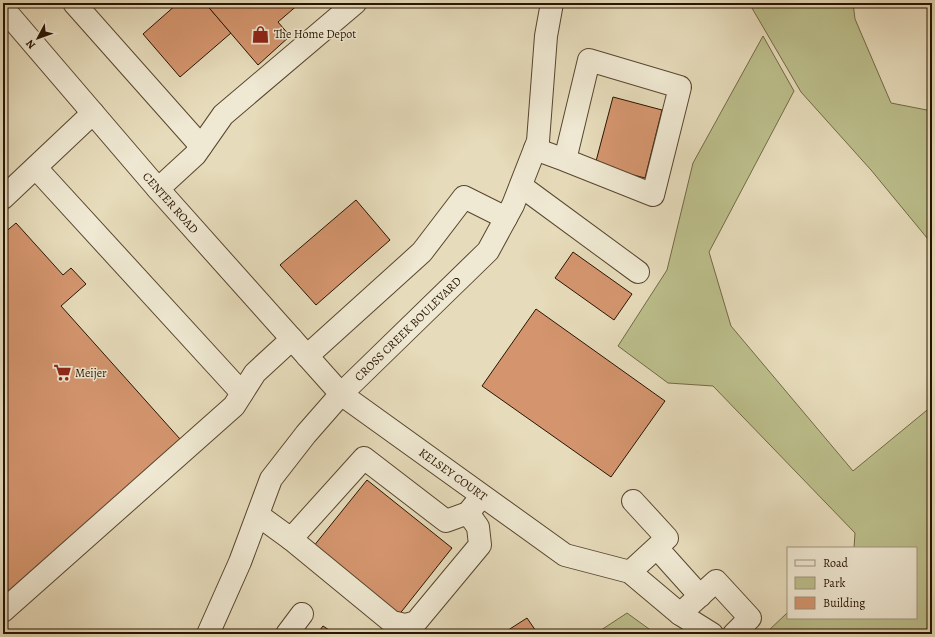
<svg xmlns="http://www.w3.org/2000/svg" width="935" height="637" viewBox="0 0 935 637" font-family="Alegreya,serif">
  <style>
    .green { fill: #bbbe8b; stroke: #726946 }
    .building { fill: #d4956e; stroke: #281401 }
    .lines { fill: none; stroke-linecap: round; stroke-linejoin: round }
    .minor-casing { stroke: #58462f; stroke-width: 24 }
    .minor { stroke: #efe8d2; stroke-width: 22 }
    .labels { text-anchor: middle; stroke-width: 3; stroke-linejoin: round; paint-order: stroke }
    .poi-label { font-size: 12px; fill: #281401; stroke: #efe8d2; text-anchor: start }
    .street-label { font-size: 12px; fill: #281401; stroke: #efe8d2 }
  </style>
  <rect width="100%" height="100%" fill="#e6dbba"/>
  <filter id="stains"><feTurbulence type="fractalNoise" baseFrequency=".005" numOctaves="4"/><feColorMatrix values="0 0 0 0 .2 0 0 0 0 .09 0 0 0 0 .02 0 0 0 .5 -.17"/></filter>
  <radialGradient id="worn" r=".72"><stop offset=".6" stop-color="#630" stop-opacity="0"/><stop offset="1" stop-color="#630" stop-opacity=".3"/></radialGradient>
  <g class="green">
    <path d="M749 3H853L855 19 891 103 932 111V244L871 170 801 92Z"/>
    <path d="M763 36 794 91 709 252 731 326 853 471 932 406V634H765L788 612V618H916V548H854L855 533 713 386 668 383 618 346 667 270 693 163Z"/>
    <path d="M627 613 656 634H595Z"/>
  </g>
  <g class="building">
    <path d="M176 3H205L231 33 180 77 143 34 177 4Z"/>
    <path d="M205 3H300L278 22 290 36 258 65Z"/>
    <path d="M613 97 662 110 645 178 595 165Z"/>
    <path d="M356 200 390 240 316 305 280 265Z"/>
    <path d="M16 223 63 275 71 268 86 284 61 306 180 439 3 598V234Z"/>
    <path d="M573 252 632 294 614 320 555 278Z"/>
    <path d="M536 309 665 401 611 477 482 386Z"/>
    <path d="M367 480 452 548 398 616 313 547Z"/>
    <path d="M527 618 538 634H502Z"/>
    <path d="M323 626 335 634H317Z"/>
  </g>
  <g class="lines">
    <defs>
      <g id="minor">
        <path d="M74 3 201 146"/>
        <path id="s1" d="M3 8 158 189 341 394 565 555 630 572 680 614 712 634"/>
        <path d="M535 149 565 160 653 195 680 87 589 60 565 160"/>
        <path d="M36 168 242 393"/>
        <path d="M521 186 638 272"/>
        <path d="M158 189 195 155 223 115 355 3"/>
        <path d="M3 198 93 113"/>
        <path d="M307 356 422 252 464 197 506 218"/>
        <path d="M258 515 291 539 364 458 446 521 468 513 482 496"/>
        <path d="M291 539 392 622 405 625 416 622 480 545 478 527 468 513"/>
        <path d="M657 548 700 596"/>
        <path d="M630 572 667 538 633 501"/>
        <path d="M3 611 234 406 255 373 292 339"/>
        <path d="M680 614 716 581 750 618 734 634"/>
        <path id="s2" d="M208 634 240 562 271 479 306 434 341 394 488 251 513 205 538 141 546 36 552 3"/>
        <path d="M287 634 302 614"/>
      </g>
    </defs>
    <use href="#minor" class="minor-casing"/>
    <use href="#minor" class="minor"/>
  </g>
  <defs>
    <symbol id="shop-bare" viewBox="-9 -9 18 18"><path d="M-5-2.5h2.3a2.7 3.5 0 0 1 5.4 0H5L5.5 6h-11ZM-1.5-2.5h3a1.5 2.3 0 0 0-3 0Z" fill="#8f2418" stroke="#efe8d2" stroke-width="2.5" paint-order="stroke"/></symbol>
    <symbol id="supermarket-bare" viewBox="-9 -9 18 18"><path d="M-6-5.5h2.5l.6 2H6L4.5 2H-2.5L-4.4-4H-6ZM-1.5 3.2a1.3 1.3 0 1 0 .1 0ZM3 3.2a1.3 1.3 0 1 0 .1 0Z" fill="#8f2418" stroke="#efe8d2" stroke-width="2.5" paint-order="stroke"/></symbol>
  </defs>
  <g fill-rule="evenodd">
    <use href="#shop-bare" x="248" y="22" width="25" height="25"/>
    <use href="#supermarket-bare" x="50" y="360" width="25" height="25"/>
  </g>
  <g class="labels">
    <g class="poi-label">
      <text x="274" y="38">The Home Depot</text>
      <text x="75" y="377">Meijer</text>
    </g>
    <g class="street-label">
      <text dy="4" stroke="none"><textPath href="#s1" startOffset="257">CENTER ROAD</textPath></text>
      <text dy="4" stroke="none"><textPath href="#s2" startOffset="371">CROSS CREEK BOULEVARD</textPath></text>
      <text dy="4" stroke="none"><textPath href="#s1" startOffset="651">KELSEY COURT</textPath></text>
    </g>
  </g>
  <rect width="935" height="637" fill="none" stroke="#e6dbba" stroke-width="16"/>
  <rect x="4" y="4" width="927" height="629" fill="none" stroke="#281401" stroke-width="2"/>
  <rect x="8" y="8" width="919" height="621" fill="none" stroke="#281401"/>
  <rect x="787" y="547" width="130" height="72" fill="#efe8d2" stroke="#9f937e"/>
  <rect x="795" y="560" width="20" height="6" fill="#efe8d2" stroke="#9f937e"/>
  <text x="823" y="567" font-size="12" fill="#281401">Road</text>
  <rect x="795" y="577" width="20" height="12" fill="#bbbe8b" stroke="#9f937e"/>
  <text x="823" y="587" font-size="12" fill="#281401">Park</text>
  <rect x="795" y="597" width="20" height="12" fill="#d4956e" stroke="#9f937e"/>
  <text x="823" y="607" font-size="12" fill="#281401">Building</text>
  <g transform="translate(38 38) rotate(229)" stroke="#efe8d2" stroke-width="3" paint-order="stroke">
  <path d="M0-3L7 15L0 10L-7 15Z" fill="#281401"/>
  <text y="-6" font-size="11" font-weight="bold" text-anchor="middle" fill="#281401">N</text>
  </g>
  <rect width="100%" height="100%" filter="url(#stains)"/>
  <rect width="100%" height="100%" fill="url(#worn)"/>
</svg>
